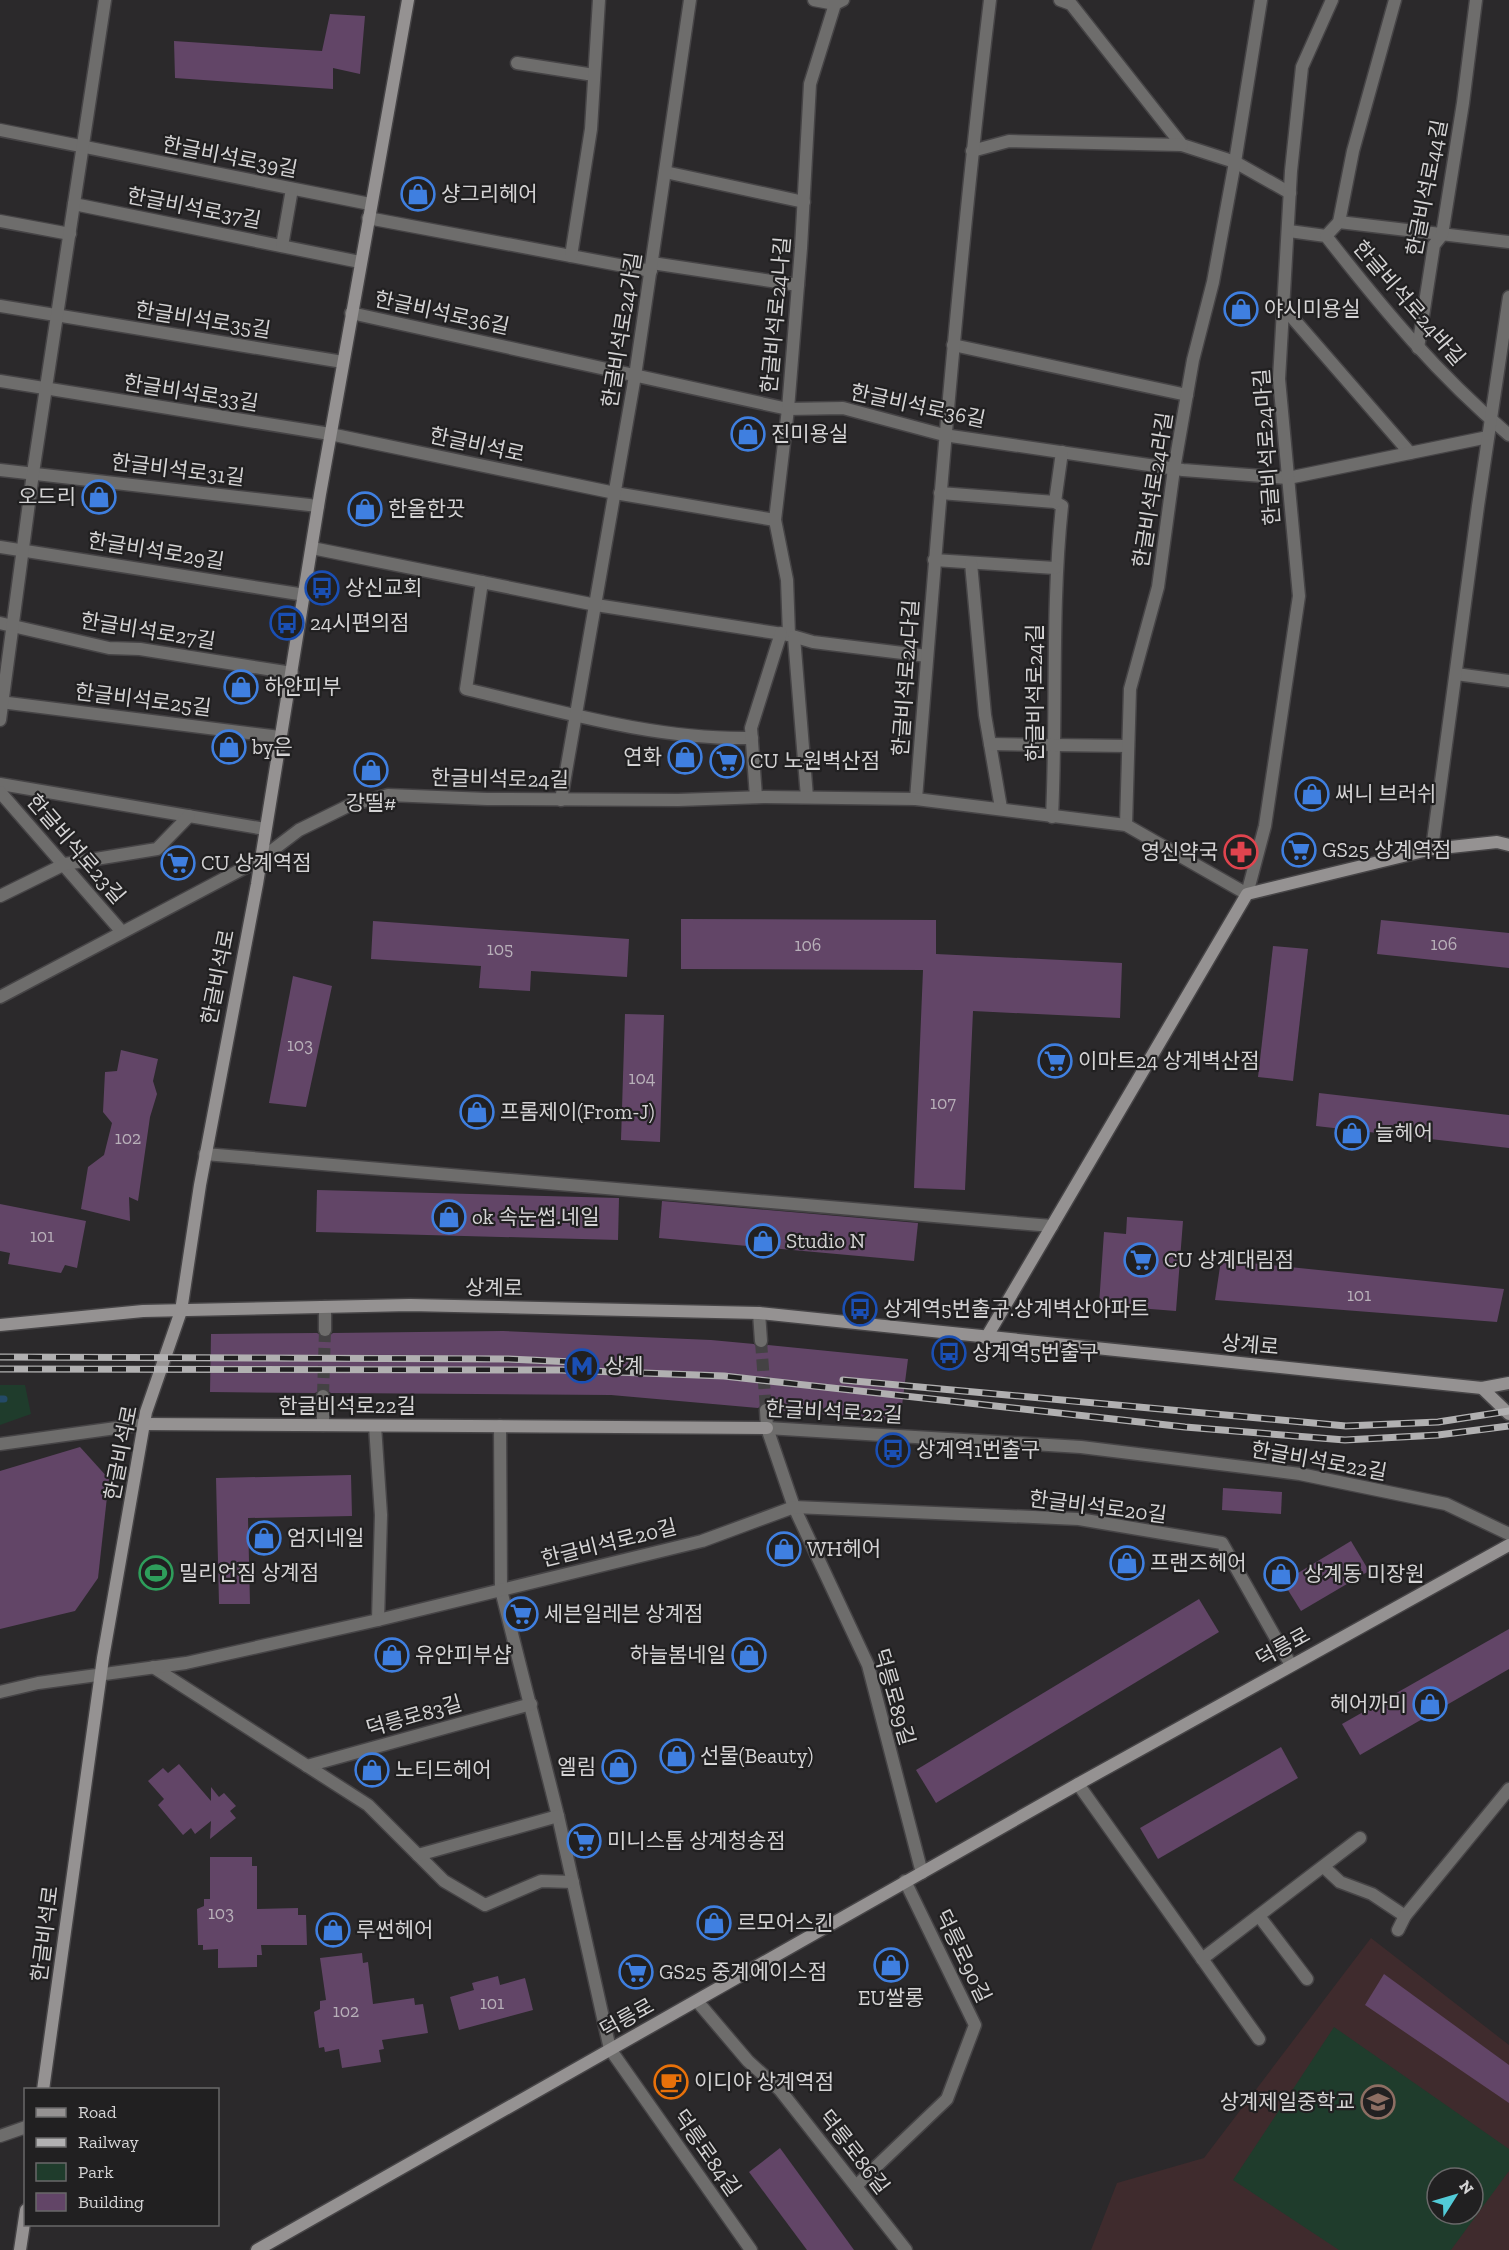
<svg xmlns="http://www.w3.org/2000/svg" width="1509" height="2250" viewBox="0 0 1509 2250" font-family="'Zilla Slab','Noto Sans KR',serif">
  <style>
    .education { fill: #3f2b2d; fill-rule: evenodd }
    .green { fill: #1f3c2c; fill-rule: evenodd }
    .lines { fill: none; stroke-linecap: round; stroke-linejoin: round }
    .stream { stroke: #244a67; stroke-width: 7 }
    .building { fill: #624567 }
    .street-tunnel { stroke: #444244; stroke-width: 12; stroke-dasharray: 12 6; stroke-linecap: butt }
    .street-casing { stroke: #464446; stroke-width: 15 }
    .secondary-casing { stroke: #464446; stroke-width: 15 }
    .street { stroke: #6e6d6c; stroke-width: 12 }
    .secondary { stroke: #959292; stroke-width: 12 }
    .rail-casing { stroke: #b1b0b1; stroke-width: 7 }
    .rail { stroke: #212021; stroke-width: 4.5; stroke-dasharray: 14; stroke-linecap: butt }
    .labels { text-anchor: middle; stroke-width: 4.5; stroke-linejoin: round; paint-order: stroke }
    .number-label { font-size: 18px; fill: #b8b0b9 }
    .street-label { font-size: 21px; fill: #d4d3d4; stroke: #212021 }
    .poi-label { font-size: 21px; fill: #d4d3d4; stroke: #212021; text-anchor: start }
  </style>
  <rect width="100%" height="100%" fill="#2b292b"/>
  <path class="education" d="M1371 1938 1509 2045V2250H1091L1117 2183 1204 2158ZM1437 2178H1473V2214H1437Z"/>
  <g class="green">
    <path d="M0 1385H25L31 1414 0 1425Z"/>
    <path d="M1334 2027 1509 2149V2171L1451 2250H1339L1233 2180ZM1437 2178H1473V2214H1437Z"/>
  </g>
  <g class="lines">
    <path class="stream" d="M0 1399H4"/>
  </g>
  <g class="building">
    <path d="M330 14 365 16 360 74 333 68V89L175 78 174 41 322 51Z"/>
    <path d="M681 919 936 920V954L1122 963 1120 1018 973 1011 965 1190 914 1188 923 970 681 969Z"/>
    <path d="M1381 920 1509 933V968L1377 954Z"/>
    <path d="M373 921 629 939 627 977 531 971 530 991 479 988 481 966 371 959Z"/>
    <path d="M1273 946 1308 949 1293 1081 1258 1077Z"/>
    <path d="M293 976 332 986 306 1107 269 1103Z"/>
    <path d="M625 1014 664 1015 660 1142 621 1140Z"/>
    <path d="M121 1050 158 1059 153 1081 157 1094 150 1117 138 1201 129 1197 130 1221 81 1209 88 1167 104 1155 112 1123 103 1112 105 1072 117 1071Z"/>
    <path d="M1319 1093 1509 1115V1148L1316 1126Z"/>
    <path d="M317 1190 619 1198 618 1240 316 1232Z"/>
    <path d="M662 1201 918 1223 914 1261 659 1238Z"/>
    <path d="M0 1204 86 1221 77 1268 65 1265 61 1273 8 1264 10 1253 0 1251Z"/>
    <path d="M1127 1217 1183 1221 1176 1311 1099 1305 1104 1232 1126 1234Z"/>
    <path d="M1221 1260 1504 1289 1497 1322 1215 1300Z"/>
    <path d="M503 1331 711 1340 754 1344 761 1349 768 1345 908 1359 900 1421 774 1410 766 1402 758 1408 611 1395 331 1393 324 1388 315 1393 210 1392 211 1334 317 1333 326 1338 333 1333Z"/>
    <path d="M80 1447 109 1479 98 1578 75 1611 0 1629V1471Z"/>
    <path d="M351 1475 352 1516 248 1518 250 1604H219L216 1478Z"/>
    <path d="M1223 1488 1282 1492 1281 1514 1222 1510Z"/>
    <path d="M1351 1541 1369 1571 1301 1611 1283 1582Z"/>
    <path d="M1199 1599 1219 1632 936 1803 916 1770Z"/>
    <path d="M1509 1629V1669L1360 1755 1342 1724Z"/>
    <path d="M1281 1747 1298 1778 1158 1859 1140 1828Z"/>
    <path d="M179 1764 211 1801V1787L219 1797 224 1793 236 1806 230 1811 236 1818 210 1839 211 1821 195 1834 191 1828 183 1835 158 1805 164 1799 148 1781 163 1768 168 1773Z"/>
    <path d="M210 1857H252V1866H257V1909L298 1908V1915H306L307 1945H261L262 1955H257V1967L218 1968V1949L203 1950V1945H198L197 1909 204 1906V1899H210Z"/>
    <path d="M362 1953 363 1963 368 1962 373 2004 414 1998 415 2005 423 2004 428 2033 382 2040 384 2049 379 2050 381 2062 342 2068 339 2049 325 2052 324 2047 319 2048 314 2012 320 2009V2001L326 2000 320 1958Z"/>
    <path d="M1384 1974 1509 2065V2103L1365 2005Z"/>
    <path d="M498 1976 500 1985 525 1978 533 2010 459 2030 450 1997 474 1990 472 1983Z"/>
    <path d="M780 2148 854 2250H807L749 2172Z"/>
  </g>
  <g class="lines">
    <g class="street-tunnel">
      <path d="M761 1341 766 1410"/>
      <path d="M323 1396 325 1330"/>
    </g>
    <defs>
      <g id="street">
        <path d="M814 0 835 4"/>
        <path d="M1060 0 1071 4 1182 145 1235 162 1290 193"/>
        <path d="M517 63 594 75"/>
        <path d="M0 130 370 204"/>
        <path d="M972 151 1009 141 1182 145"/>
        <path d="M665 172 804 202"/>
        <path d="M74 204 360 262"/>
        <path d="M368 218 651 271"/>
        <path d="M0 221 70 234"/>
        <path d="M1339 222 1509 242"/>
        <path d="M1289 231 1326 236C1383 309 1438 375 1509 435"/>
        <path d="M1326 236 1339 222 1353 151 1395 0"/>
        <path d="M282 246 292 189"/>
        <path d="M571 256 591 129 599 0"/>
        <path d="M652 263 798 285"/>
        <path d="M0 306 343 362"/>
        <path d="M1284 308 1410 453"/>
        <path d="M351 313 788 409 843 408 944 435 1183 470 1288 478 1488 437"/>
        <path d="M953 345 1187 395"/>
        <path d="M1418 348 1434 245 1442 235 1463 103 1476 0"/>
        <path d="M0 381 330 434 615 493 775 520"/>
        <path d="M0 470 318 506"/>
        <path d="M940 493 1055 502 1062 506C1051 609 1057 713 1052 817"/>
        <path d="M1055 502 1062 452"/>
        <path d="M0 547 305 595"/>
        <path d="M312 548 596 605 789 635 813 642 927 656"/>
        <path d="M934 560 1055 568"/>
        <path d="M971 563 985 715 1001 808"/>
        <path d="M482 582 466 689C559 711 656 740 752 738"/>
        <path d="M0 623 109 648 140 649 292 673"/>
        <path d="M789 635 787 580 775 520 788 409 801 248 810 84 835 4 843 0"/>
        <path d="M794 637 807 797"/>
        <path d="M1456 674 1509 681"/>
        <path d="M0 702 280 737"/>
        <path d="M0 720 33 473 105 0"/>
        <path d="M990 744 1128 746"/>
        <path d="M0 784 265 829"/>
        <path d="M0 792 122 932"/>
        <path d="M756 797 751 728 781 633"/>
        <path d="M916 799C937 532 958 266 990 0"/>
        <path d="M561 800 635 376 690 0"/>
        <path d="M1126 825 1130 689 1158 587 1174 469 1193 360 1213 282 1235 162 1261 0"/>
        <path d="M1432 849 1478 506 1509 297"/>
        <path d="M0 896 65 864 157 849 189 816"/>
        <path d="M0 997 261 859 299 830 350 805 388 795 487 799 678 800 765 797 916 799 1126 825 1247 894 1265 826 1299 596 1279 379 1291 171 1302 67 1332 0"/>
        <path d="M205 1154 1052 1226"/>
        <path d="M759 1313 761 1341"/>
        <path d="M325 1330V1307"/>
        <path d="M766 1410 767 1428 794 1507 868 1665 922 1873"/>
        <path d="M323 1425V1396"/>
        <path d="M375 1426 381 1515 378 1620"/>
        <path d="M500 1426 501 1590 558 1816 610 2049 751 2250"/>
        <path d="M767 1428 1081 1447 1300 1474 1446 1504 1509 1534"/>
        <path d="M0 1444 145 1424"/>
        <path d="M153 1667 368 1805 444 1881 485 1905 541 1881 573 1882"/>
        <path d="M0 1692 38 1683 186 1663 378 1620 702 1541 794 1507 1079 1519 1222 1543 1291 1665"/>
        <path d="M307 1766 531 1704"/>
        <path d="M1078 1784 1259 2039"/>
        <path d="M418 1855 558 1816"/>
        <path d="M1325 1868 1340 1882 1372 1894 1405 1916"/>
        <path d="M1259 1916 1307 1979"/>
        <path d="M1398 1930 1405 1916 1509 1789"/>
        <path d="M1202 1959 1360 1838"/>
        <path d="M697 2001 748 2061 780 2090 906 2250"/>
        <path d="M0 2136 26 2127"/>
        <path d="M856 2186 947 2099 975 2025 905 1881"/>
      </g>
      <g id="secondary">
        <path d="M0 1325 143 1311 410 1305 759 1313 1482 1388 1509 1383"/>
        <path d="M986 1338 1247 894 1432 849 1497 842 1509 845"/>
        <path d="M1482 1388 1509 1414"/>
        <path d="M145 1424 767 1428"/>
        <path d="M43 2090 103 1658 146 1412 181 1311 200 1185 257 884 320 494 408 0"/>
        <path d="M20 2250 26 2210"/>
        <path d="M257 2250 1078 1784 1509 1545"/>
      </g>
    </defs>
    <use href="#street" class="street-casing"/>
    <use href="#secondary" class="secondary-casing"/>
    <use href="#street" class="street"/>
    <use href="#secondary" class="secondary"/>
    <defs>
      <g id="rail">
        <path d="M0 1357 508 1359 574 1362"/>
        <path d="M0 1369 562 1370 724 1376 1185 1427 1345 1440 1438 1435 1509 1426"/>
        <path d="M843 1380 1346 1426 1438 1422 1509 1411"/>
      </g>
    </defs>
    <use href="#rail" class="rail-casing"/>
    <use href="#rail" class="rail"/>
  </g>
  <defs>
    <symbol id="shop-ring" viewBox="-11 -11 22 22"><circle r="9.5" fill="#212021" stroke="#3f7fe0" stroke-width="1.5"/><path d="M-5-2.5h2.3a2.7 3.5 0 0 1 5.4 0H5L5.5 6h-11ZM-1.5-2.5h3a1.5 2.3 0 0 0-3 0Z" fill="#3f7fe0"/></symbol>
    <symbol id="bus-ring" viewBox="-11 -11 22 22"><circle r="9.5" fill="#212021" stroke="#1a4fb4" stroke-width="1.5"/><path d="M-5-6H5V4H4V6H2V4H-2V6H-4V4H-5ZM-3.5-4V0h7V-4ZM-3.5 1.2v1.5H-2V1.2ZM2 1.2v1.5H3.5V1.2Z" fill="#1a4fb4"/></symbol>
    <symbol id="supermarket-ring" viewBox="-11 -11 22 22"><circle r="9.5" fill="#212021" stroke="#3f7fe0" stroke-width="1.5"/><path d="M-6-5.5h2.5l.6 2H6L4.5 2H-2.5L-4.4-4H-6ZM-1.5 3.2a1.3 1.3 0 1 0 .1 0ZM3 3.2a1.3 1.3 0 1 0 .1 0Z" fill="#3f7fe0"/></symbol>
    <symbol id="pharmacy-ring" viewBox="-11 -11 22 22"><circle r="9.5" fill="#212021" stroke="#e0444e" stroke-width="1.5"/><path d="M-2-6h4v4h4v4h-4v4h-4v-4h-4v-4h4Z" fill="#e0444e"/></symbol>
    <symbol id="metro-ring" viewBox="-11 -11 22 22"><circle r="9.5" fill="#212021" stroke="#1a4fb4" stroke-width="1.5"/><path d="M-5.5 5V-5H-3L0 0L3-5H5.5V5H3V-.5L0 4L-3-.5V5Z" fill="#1a4fb4"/></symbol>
    <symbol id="stadium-ring" viewBox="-11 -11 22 22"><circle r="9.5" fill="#212021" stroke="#2e9e5b" stroke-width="1.5"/><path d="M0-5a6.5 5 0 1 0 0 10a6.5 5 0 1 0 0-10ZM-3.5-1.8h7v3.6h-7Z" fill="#2e9e5b"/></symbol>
    <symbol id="cafe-ring" viewBox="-11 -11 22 22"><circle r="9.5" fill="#212021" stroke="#e8710a" stroke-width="1.5"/><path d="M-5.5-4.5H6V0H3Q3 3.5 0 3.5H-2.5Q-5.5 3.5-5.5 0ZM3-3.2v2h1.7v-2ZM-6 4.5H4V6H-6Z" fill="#e8710a"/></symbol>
    <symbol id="school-ring" viewBox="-11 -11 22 22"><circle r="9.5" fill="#212021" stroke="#8d6e63" stroke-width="1.5"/><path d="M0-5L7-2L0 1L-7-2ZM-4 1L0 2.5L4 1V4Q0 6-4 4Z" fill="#8d6e63"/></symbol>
  </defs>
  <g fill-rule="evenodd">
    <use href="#shop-ring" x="399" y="175" width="38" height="38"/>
    <use href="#shop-ring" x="1222" y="290" width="38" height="38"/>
    <use href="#shop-ring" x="729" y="415" width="38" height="38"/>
    <use href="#shop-ring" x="80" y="478" width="38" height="38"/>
    <use href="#shop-ring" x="346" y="490" width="38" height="38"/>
    <use href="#bus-ring" x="303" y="569" width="38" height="38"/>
    <use href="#bus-ring" x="268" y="604" width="38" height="38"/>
    <use href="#shop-ring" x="222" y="668" width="38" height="38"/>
    <use href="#shop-ring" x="210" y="728" width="38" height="38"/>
    <use href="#shop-ring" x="666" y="738" width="38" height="38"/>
    <use href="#supermarket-ring" x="708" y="742" width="38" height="38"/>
    <use href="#shop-ring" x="352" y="751" width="38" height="38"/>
    <use href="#shop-ring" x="1293" y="775" width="38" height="38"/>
    <use href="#supermarket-ring" x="1280" y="831" width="38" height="38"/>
    <use href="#pharmacy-ring" x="1222" y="833" width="38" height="38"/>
    <use href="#supermarket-ring" x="159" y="844" width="38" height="38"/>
    <use href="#supermarket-ring" x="1036" y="1042" width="38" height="38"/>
    <use href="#shop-ring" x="458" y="1093" width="38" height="38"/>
    <use href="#shop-ring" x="1333" y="1114" width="38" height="38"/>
    <use href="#shop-ring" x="430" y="1198" width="38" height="38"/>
    <use href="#shop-ring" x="744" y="1222" width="38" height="38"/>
    <use href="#supermarket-ring" x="1122" y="1241" width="38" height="38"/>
    <use href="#bus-ring" x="841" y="1290" width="38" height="38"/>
    <use href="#bus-ring" x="930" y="1334" width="38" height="38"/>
    <use href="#metro-ring" x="563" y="1347" width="38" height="38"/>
    <use href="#bus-ring" x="874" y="1431" width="38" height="38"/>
    <use href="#shop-ring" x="245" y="1519" width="38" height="38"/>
    <use href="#shop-ring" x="765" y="1530" width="38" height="38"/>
    <use href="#shop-ring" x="1108" y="1544" width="38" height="38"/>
    <use href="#stadium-ring" x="137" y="1554" width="38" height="38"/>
    <use href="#shop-ring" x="1262" y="1555" width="38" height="38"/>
    <use href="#supermarket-ring" x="502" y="1595" width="38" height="38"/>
    <use href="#shop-ring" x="373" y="1636" width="38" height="38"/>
    <use href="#shop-ring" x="730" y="1636" width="38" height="38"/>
    <use href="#shop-ring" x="1411" y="1685" width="38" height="38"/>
    <use href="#shop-ring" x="658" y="1737" width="38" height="38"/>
    <use href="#shop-ring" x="600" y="1748" width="38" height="38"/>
    <use href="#shop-ring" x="353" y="1751" width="38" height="38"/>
    <use href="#supermarket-ring" x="565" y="1822" width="38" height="38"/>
    <use href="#shop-ring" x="695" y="1904" width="38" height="38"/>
    <use href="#shop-ring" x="314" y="1911" width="38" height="38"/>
    <use href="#shop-ring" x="872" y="1946" width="38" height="38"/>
    <use href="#supermarket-ring" x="617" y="1953" width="38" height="38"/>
    <use href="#cafe-ring" x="652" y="2063" width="38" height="38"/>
    <use href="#school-ring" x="1359" y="2083" width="38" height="38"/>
  </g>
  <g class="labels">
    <g class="number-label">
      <text x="1444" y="950">106</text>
      <text x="808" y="951">106</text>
      <text x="500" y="955">105</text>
      <text x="300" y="1051">103</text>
      <text x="642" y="1084">104</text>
      <text x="943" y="1109">107</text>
      <text x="128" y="1144">102</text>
      <text x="42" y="1242">101</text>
      <text x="1359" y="1301">101</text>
      <text x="221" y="1919">103</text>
      <text x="492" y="2009">101</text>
      <text x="346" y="2017">102</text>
    </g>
    <g class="street-label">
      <text transform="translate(230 157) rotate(11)" y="7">한글비석로39길</text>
      <text transform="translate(1427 188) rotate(-79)" y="7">한글비석로44길</text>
      <text transform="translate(194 208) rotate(11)" y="7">한글비석로37길</text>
      <text transform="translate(1409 303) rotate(49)" y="7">한글비석로24바길</text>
      <text transform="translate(442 313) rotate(12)" y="7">한글비석로36길</text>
      <text transform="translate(776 315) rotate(-85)" y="7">한글비석로24나길</text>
      <text transform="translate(203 320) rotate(9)" y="7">한글비석로35길</text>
      <text transform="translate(622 330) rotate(-81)" y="7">한글비석로24가길</text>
      <text transform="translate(191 393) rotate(9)" y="7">한글비석로33길</text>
      <text transform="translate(918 406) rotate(12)" y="7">한글비석로36길</text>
      <text transform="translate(477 445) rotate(12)" y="7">한글비석로</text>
      <text transform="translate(1267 447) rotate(-94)" y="7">한글비석로24마길</text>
      <text transform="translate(178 470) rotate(7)" y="7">한글비석로31길</text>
      <text transform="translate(1153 490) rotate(-81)" y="7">한글비석로24라길</text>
      <text transform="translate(156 551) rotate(9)" y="7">한글비석로29길</text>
      <text transform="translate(148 631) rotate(9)" y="7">한글비석로27길</text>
      <text transform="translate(906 678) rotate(-86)" y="7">한글비석로24다길</text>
      <text transform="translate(1035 693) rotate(-90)" y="7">한글비석로24길</text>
      <text transform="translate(143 700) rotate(7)" y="7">한글비석로25길</text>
      <text transform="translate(500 779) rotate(1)" y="7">한글비석로24길</text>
      <text transform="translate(76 849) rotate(49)" y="7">한글비석로23길</text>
      <text transform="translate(218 977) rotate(-79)" y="7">한글비석로</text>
      <text transform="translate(494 1288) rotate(1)" y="7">상계로</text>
      <text transform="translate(1250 1345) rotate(5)" y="7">상계로</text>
      <text x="347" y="1413">한글비석로22길</text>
      <text transform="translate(834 1412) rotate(3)" y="7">한글비석로22길</text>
      <text transform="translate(121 1453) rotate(-79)" y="7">한글비석로</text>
      <text transform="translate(1319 1461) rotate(10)" y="7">한글비석로22길</text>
      <text transform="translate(1098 1507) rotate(7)" y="7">한글비석로20길</text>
      <text transform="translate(609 1543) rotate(-14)" y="7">한글비석로20길</text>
      <text transform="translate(1283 1647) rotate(-29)" y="7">덕릉로</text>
      <text transform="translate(894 1697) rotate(74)" y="7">덕릉로89길</text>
      <text transform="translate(414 1716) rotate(-16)" y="7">덕릉로83길</text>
      <text transform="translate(45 1934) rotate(-83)" y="7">한글비석로</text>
      <text transform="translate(963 1956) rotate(64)" y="7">덕릉로90길</text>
      <text transform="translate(627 2018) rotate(-29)" y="7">덕릉로</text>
      <text transform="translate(854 2152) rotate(52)" y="7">덕릉로86길</text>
      <text transform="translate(707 2153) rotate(55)" y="7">덕릉로84길</text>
    </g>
    <g class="poi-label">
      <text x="441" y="201">샹그리헤어</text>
      <text x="1264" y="316">야시미용실</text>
      <text x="771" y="441">진미용실</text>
      <text x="76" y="504" text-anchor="end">오드리</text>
      <text x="388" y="516">한올한끗</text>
      <text x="345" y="595">상신교회</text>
      <text x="310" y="630">24시편의점</text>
      <text x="264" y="694">하얀피부</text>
      <text x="252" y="754">by은</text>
      <text x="662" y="764" text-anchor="end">연화</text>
      <text x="750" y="768">CU 노원벽산점</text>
      <text x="1335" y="801">써니 브러쉬</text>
      <text x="371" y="810" text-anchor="middle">강띨#</text>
      <text x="1322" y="857">GS25 상계역점</text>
      <text x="1218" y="859" text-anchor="end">영신약국</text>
      <text x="201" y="870">CU 상계역점</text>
      <text x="1078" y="1068">이마트24 상계벽산점</text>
      <text x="500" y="1119">프롬제이(From-J)</text>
      <text x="1375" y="1140">늘헤어</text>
      <text x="472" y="1224">ok 속눈썹.네일</text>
      <text x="786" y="1248">Studio N</text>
      <text x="1164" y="1267">CU 상계대림점</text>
      <text x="883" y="1316">상계역5번출구.상계벽산아파트</text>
      <text x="972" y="1360">상계역5번출구</text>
      <text x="605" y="1373">상계</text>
      <text x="916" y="1457">상계역1번출구</text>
      <text x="287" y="1545">엄지네일</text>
      <text x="807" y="1556">WH헤어</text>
      <text x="1150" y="1570">프랜즈헤어</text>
      <text x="179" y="1580">밀리언짐 상계점</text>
      <text x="1304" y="1581">상계동 미장원</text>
      <text x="544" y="1621">세븐일레븐 상계점</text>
      <text x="415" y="1662">유안피부샵</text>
      <text x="726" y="1662" text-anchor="end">하늘봄네일</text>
      <text x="1407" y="1711" text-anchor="end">헤어까미</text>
      <text x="700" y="1763">선물(Beauty)</text>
      <text x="596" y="1774" text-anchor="end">엘림</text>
      <text x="395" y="1777">노티드헤어</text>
      <text x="607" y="1848">미니스톱 상계청송점</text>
      <text x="737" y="1930">르모어스킨</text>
      <text x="356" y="1937">루썬헤어</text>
      <text x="659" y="1979">GS25 중계에이스점</text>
      <text x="891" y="2005" text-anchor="middle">EU쌀롱</text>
      <text x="694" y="2089">이디야 상계역점</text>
      <text x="1355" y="2109" text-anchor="end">상계제일중학교</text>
    </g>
  </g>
  <rect x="24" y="2088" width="195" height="138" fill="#212021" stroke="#696869" stroke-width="1.5"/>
  <rect x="36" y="2108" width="30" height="9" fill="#959292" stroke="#696869" stroke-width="1.5"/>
  <text x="78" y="2118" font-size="18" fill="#d4d3d4">Road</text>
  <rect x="36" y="2138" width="30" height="9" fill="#b1b0b1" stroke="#696869" stroke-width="1.5"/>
  <text x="78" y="2148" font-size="18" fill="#d4d3d4">Railway</text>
  <rect x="36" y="2163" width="30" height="18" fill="#1f3c2c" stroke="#696869" stroke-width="1.5"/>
  <text x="78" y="2178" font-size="18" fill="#d4d3d4">Park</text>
  <rect x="36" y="2193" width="30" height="18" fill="#624567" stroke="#696869" stroke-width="1.5"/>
  <text x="78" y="2208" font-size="18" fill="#d4d3d4">Building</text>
  <g transform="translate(1455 2196) rotate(53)"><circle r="28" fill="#212021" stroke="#696869" stroke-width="1.5"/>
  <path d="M0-4.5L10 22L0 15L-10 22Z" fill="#52cbd7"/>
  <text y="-9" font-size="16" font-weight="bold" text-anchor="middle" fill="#d4d3d4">N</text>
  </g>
</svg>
